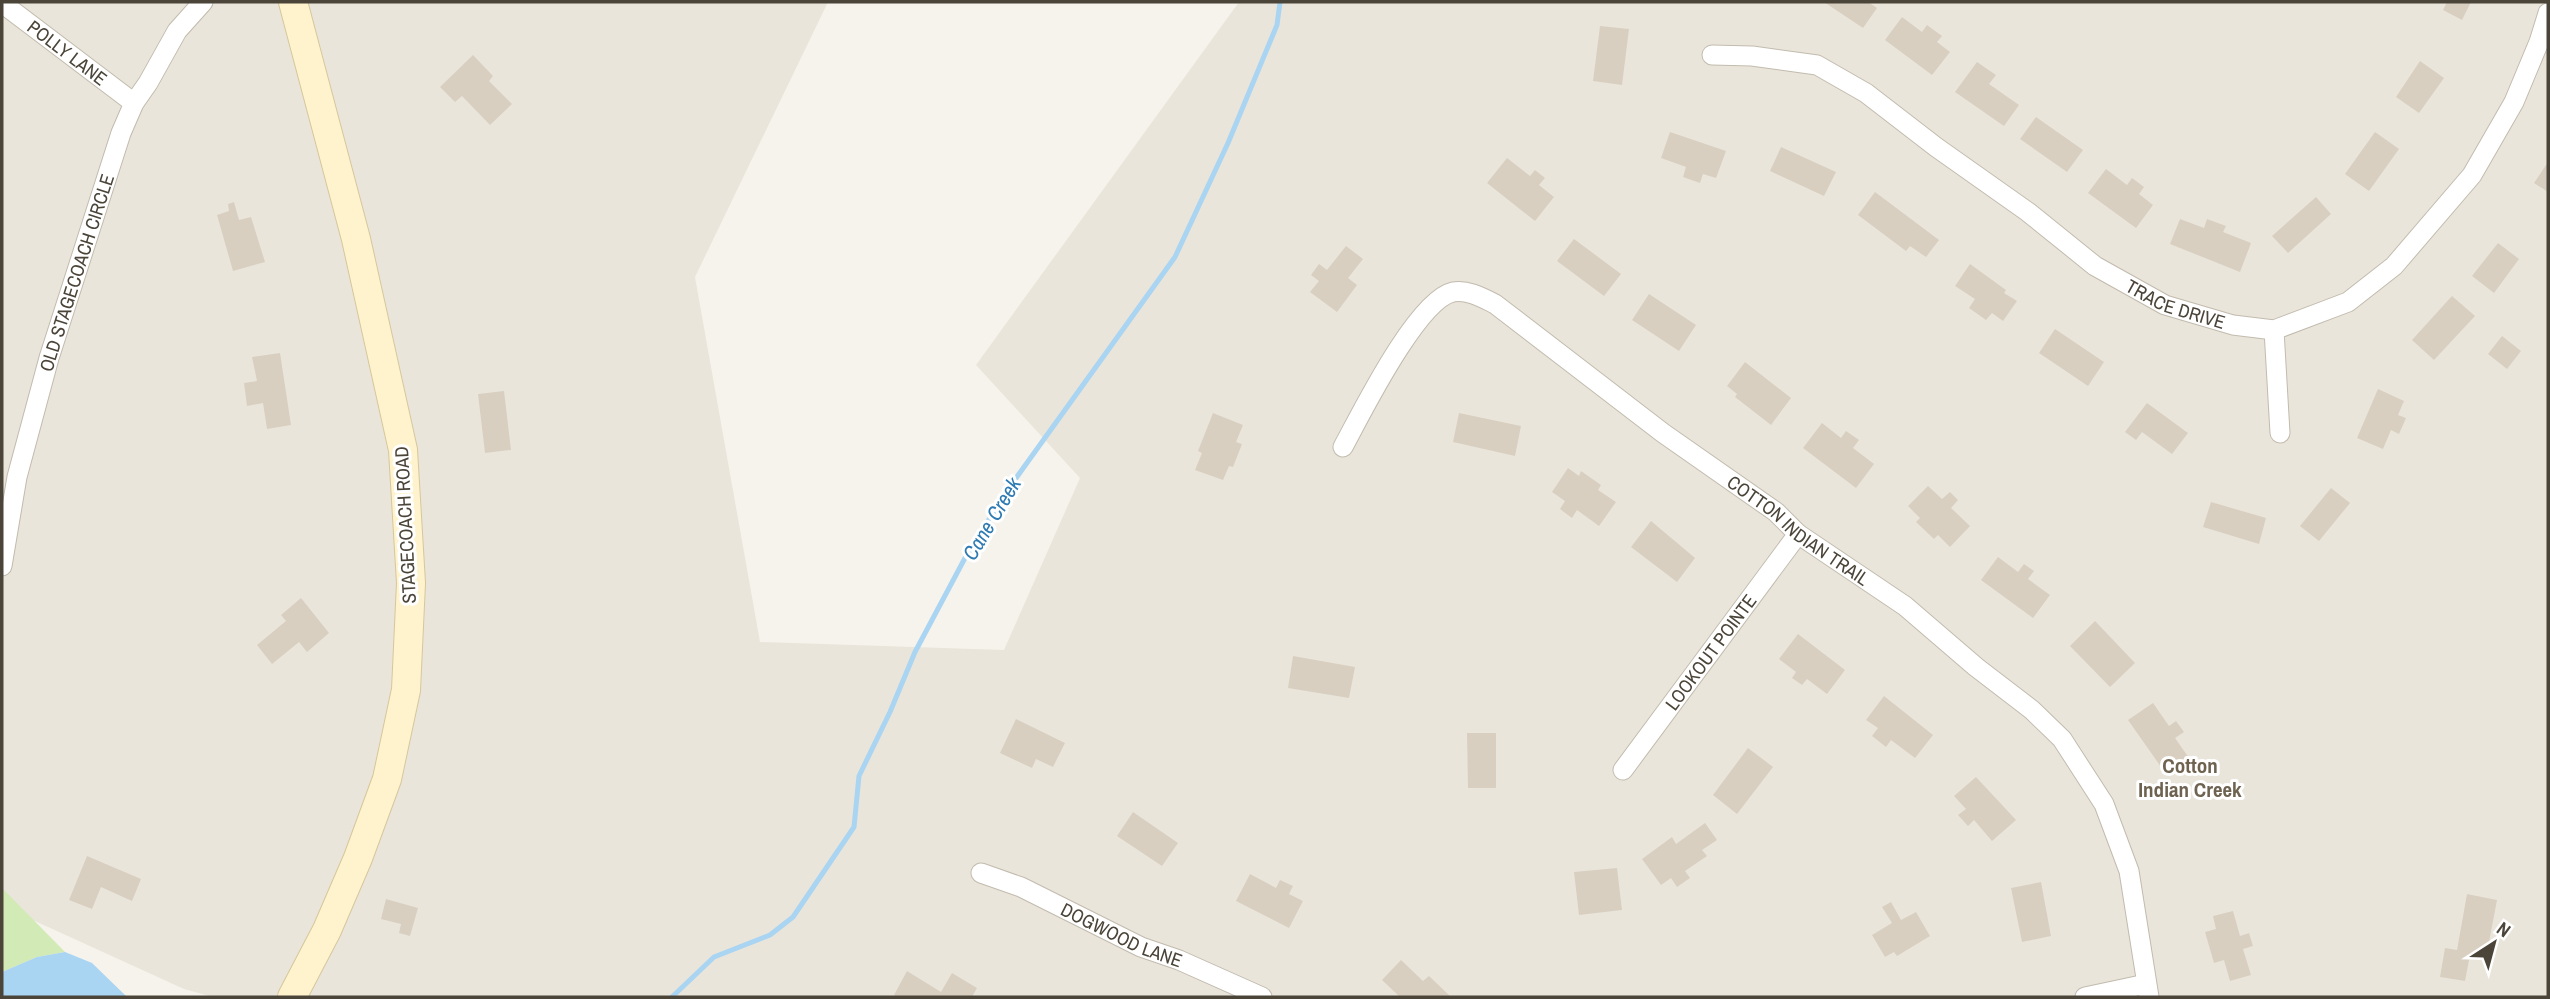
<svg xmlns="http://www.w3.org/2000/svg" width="2550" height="999" viewBox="0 0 2550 999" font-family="'Archivo Narrow',sans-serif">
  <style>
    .residential { fill: #eae5da }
    .green { fill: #d2eab5 }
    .water { fill: #a9d4f2 }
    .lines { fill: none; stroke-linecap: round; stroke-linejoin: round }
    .stream { stroke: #a9d4f2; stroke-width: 5 }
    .building { fill: #d8cfc1 }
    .street-casing { stroke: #c2bbae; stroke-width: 21 }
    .secondary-casing { stroke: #d6c79b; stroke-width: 30 }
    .street { stroke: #fff; stroke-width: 19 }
    .secondary { stroke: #fff3cd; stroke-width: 28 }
    .labels { text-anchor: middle; stroke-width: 6; stroke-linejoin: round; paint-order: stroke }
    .street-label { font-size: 19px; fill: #4b4439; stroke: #fff }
    .water-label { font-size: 21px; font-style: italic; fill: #2e7ab2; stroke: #fff }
    .neighbourhood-label { font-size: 21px; font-weight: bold; fill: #6e6250; stroke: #fff }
  </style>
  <rect width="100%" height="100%" fill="#f6f3ec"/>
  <path class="residential" d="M2 2H828L695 277 760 642 1004 650 1080 478 976 365 1239 2H2548V997H213L184 989 2 906Z"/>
  <path class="green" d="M2 888 65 952 37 957 2 972Z"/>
  <path class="water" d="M65 952 92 963 127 997H2V972L37 957Z"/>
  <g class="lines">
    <path class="stream" d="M672 997 714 957 770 935 793 917 854 827 859 776 890 712 915 652 965 558 1006 492 1175 257 1228 143 1277 25 1280 2"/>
  </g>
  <g class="building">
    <path d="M1824 2H1868L1877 8 1863 28Z"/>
    <path d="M2447 2H2471L2462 20 2443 10Z"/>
    <path d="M1902 17 1922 32 1927 25 1942 36 1937 42 1950 52 1932 75 1885 40Z"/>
    <path d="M1600 26 1629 29 1622 85 1593 81Z"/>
    <path d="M473 55 493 76 489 81 512 104 490 125 462 96 455 102 440 87Z"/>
    <path d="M2420 61 2444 78 2419 113 2396 97Z"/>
    <path d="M1977 62 1996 75 1989 84 2019 105 2004 126 1955 92Z"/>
    <path d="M2036 117 2083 150 2067 172 2020 139Z"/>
    <path d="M1670 132 1726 151 1716 178 1703 174 1700 183 1683 177 1686 167 1661 158Z"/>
    <path d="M2375 132 2399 149 2369 191 2345 174Z"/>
    <path d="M1781 147 1836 172 1824 196 1770 171Z"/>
    <path d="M1507 158 1530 176 1535 170 1545 178 1539 185 1554 197 1535 221 1487 183Z"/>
    <path d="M2548 162V192L2534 183Z"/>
    <path d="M2106 169 2127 185 2132 178 2144 187 2139 194 2153 205 2136 228 2088 193Z"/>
    <path d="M1875 192 1939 240 1926 257 1910 246 1906 251 1858 215Z"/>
    <path d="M2316 197 2331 214 2288 253 2272 236Z"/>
    <path d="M234 202 239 220 251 217 265 262 233 271 217 215 229 211 228 204Z"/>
    <path d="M2180 219 2204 228 2207 219 2226 226 2223 232 2251 243 2240 272 2170 244Z"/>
    <path d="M1574 239 1621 274 1604 296 1557 261Z"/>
    <path d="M2498 243 2519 259 2494 293 2472 276Z"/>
    <path d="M1346 246 1363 259 1348 278 1357 285 1337 312 1310 292 1319 281 1311 275 1319 264 1327 270Z"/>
    <path d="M1970 264 2006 290 2004 293 2017 301 2003 321 1992 313 1986 320 1969 308 1975 299 1955 286Z"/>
    <path d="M1649 294 1696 325 1679 351 1632 320Z"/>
    <path d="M2452 296 2475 316 2434 360 2412 340Z"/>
    <path d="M2055 329 2104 362 2088 386 2039 353Z"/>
    <path d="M2502 336 2521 351 2507 369 2488 354Z"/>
    <path d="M280 353 291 425 267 429 263 403 247 406 244 383 257 381 252 357Z"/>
    <path d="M1745 362 1791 398 1771 425 1735 397 1737 394 1727 386Z"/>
    <path d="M2378 389 2404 401 2398 415 2406 418 2399 434 2391 430 2383 449 2357 438Z"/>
    <path d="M504 391 511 450 485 453 478 394Z"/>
    <path d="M2147 403 2188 433 2172 454 2142 432 2136 440 2125 432Z"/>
    <path d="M1213 413 1243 425 1236 442 1242 444 1233 467 1229 466 1223 480 1195 470 1202 453 1198 451Z"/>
    <path d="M1459 413 1521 426 1515 456 1453 442Z"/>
    <path d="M1822 423 1841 438 1846 431 1859 440 1853 448 1874 464 1856 488 1803 448Z"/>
    <path d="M1568 468 1579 476 1581 471 1601 485 1598 490 1616 502 1599 526 1577 510 1572 518 1560 509 1565 501 1552 492Z"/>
    <path d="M1928 486 1942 499 1950 492 1958 500 1951 508 1970 526 1950 547 1938 535 1934 539 1916 522 1920 518 1908 506Z"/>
    <path d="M2331 488 2350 503 2319 541 2300 526Z"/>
    <path d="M2211 502 2266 518 2259 544 2203 527Z"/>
    <path d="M1651 521 1695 558 1677 582 1631 547Z"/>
    <path d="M1998 557 2018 572 2024 564 2034 571 2028 579 2050 595 2033 618 1981 580Z"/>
    <path d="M301 598 329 633 307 652 299 642 272 664 257 645 286 621 281 615Z"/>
    <path d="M2095 621 2135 663 2110 687 2070 646Z"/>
    <path d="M1798 634 1845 670 1827 694 1807 679 1802 685 1792 678 1796 672 1779 659Z"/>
    <path d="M1293 656 1355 667 1349 698 1288 688Z"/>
    <path d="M1884 696 1933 735 1915 758 1891 740 1886 747 1872 736 1878 728 1866 720Z"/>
    <path d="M2153 703 2169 726 2176 721 2184 732 2175 738 2189 758 2166 774 2128 720Z"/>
    <path d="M1016 719 1065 743 1053 767 1036 759 1032 768 1000 753Z"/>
    <path d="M1467 733H1496V788H1468Z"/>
    <path d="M1748 748 1773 767 1737 814 1713 795Z"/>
    <path d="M1976 777 2016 820 1992 841 1974 820 1968 826 1958 815 1966 809 1954 796Z"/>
    <path d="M1133 812 1178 843 1162 866 1117 836Z"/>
    <path d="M1705 823 1717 840 1702 850 1707 856 1685 871 1690 878 1677 887 1671 878 1661 885 1642 859 1672 837 1676 844Z"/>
    <path d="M87 856 141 879 132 901 101 887 92 909 69 900Z"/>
    <path d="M1617 868 1622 910 1579 915 1574 872Z"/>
    <path d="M1250 874 1276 888 1280 880 1293 886 1289 894 1303 901 1289 928 1236 901Z"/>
    <path d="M2041 882 2051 936 2022 942 2011 888Z"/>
    <path d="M2467 894 2497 900 2486 958 2470 955 2465 981 2440 977 2445 948 2457 950Z"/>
    <path d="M386 899 418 908 410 936 399 933 401 924 381 919Z"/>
    <path d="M1891 902 1901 920 1916 912 1930 936 1897 956 1894 952 1885 957 1872 935 1892 923 1882 907Z"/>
    <path d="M2233 911 2240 936 2249 933 2253 946 2243 949 2251 975 2230 981 2224 960 2214 963 2205 932 2216 929 2213 916Z"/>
    <path d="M1401 960 1423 981 1429 976 1451 997H1400L1382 980Z"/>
    <path d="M907 971 941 992 952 973 977 988 972 997H898L894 995Z"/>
  </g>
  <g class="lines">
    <defs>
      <g id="street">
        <path id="s1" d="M2 3 134 103"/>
        <path id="s2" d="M1712 55 1752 56 1817 65 1866 93 1936 147 2028 212 2095 266 2165 305 2233 325 2274 330 2348 302 2394 266 2472 175 2514 102 2539 42 2548 13"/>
        <path d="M2274 330 2280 433"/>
        <path id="s3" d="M1343 447C1361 414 1417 300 1453 292 1467 289 1483 298 1495 304L1663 433 1776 512 1798 534 1905 606 1976 667 2032 710 2062 739 2104 804 2129 871 2149 997"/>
        <path id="s4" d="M2 566 17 477 49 358 121 133 134 103 148 83 177 31 203 2"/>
        <path id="s5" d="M1623 770 1798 534"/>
        <path id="s6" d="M981 873 1021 887 1141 947 1179 960 1262 997"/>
        <path d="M2085 997 2146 984"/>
      </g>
      <path id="secondary" d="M292 997 327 930 358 858 387 779 406 690 411 583 403 450 356 239 293 2"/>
    </defs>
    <use href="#street" class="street-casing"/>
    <use href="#secondary" class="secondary-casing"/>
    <use href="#street" class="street"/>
    <use href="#secondary" class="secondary"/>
  </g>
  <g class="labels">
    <g class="street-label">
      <text dy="7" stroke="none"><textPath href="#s1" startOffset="82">POLLY LANE</textPath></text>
      <text dy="7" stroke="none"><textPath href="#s4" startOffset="303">OLD STAGECOACH CIRCLE</textPath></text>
      <text dy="7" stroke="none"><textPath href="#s2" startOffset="539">TRACE DRIVE</textPath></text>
      <text transform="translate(405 525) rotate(-93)" y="7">STAGECOACH ROAD</text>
      <text dy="7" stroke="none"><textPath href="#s3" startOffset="616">COTTON INDIAN TRAIL</textPath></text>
      <text dy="7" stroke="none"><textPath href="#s5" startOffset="147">LOOKOUT POINTE</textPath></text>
      <text dy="7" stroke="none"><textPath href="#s6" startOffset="154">DOGWOOD LANE</textPath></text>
    </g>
    <g class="water-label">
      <text transform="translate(992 519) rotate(-59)" y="7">Cane Creek</text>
    </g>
    <g class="neighbourhood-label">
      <text x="2190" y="773">Cotton<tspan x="2190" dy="24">Indian Creek</tspan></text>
    </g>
  </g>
  <rect width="2550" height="999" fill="none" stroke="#4b4439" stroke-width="7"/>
  <g transform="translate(2494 943) rotate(36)" stroke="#ffffff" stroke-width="5" paint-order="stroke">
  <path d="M0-5L12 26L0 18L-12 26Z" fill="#4b4439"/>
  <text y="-10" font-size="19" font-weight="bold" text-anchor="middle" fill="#4b4439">N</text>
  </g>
</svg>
